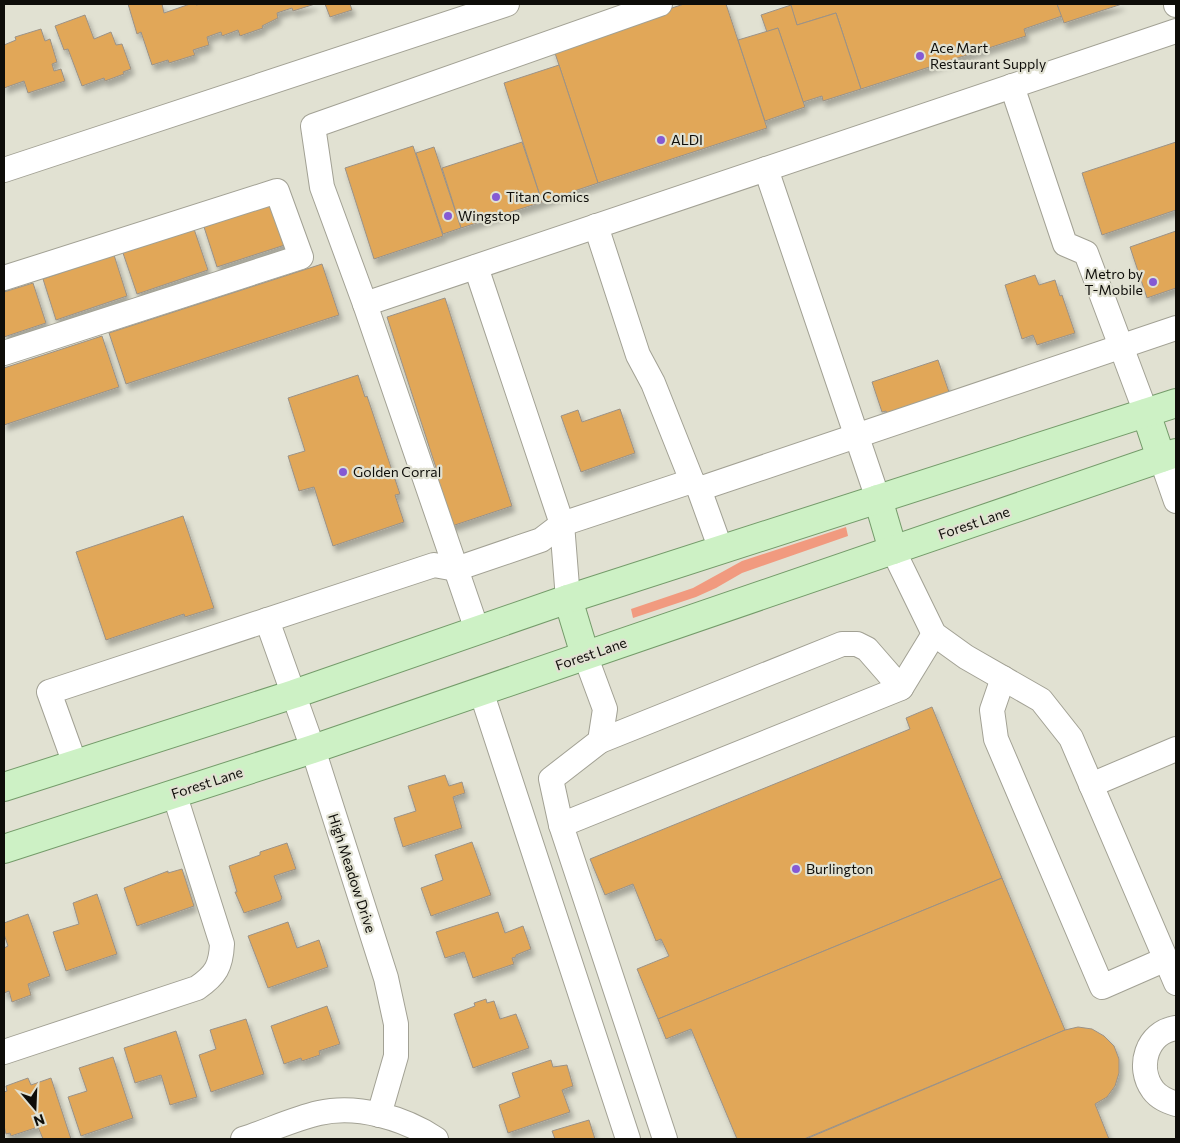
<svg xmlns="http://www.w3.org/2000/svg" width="1180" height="1143" viewBox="0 0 1180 1143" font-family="Commissioner,sans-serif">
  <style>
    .green { fill: #f19a7f }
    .building { fill: #e1a758; stroke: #9b9287; filter: url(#shadow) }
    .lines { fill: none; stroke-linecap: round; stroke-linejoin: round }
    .minor-casing { stroke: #a2a194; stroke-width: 26 }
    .major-casing { stroke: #749b6a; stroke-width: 30 }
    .minor { stroke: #fff; stroke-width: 24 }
    .major { stroke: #cdf1c5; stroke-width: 28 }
    .poi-dot { fill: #855ad4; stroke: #e1e1d2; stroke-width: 2 }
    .labels { text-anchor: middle; stroke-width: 4.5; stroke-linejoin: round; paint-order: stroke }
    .poi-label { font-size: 14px; fill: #0e0d09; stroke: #e1e1d2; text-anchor: start }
    .street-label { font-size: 14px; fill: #0e0d09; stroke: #e1e1d2 }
  </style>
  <defs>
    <filter id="shadow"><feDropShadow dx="3" dy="5.5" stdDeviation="2.5" flood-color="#0004"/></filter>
  </defs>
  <rect width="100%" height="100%" fill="#e1e1d2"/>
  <path class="green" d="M846 527 848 536 742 573 716 588 696 597 633 618 631 609 693 588 742 561Z"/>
  <g class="building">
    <path d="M128 4H162L164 13 190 4H196V5L201 4H315L293 11 292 8 277 13 278 18 262 26 263 28 240 36 238 30 222 36 221 32 207 37 209 45 193 50 195 55 169 63 168 60 152 65 141 32 137 34Z"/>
    <path d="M325 4H350L352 10 330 17Z"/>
    <path d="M684 4H726L767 128 598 183 553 47Z"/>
    <path d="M790 4H1057L1062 16 1024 29 1026 36 861 89 836 13 797 25Z"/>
    <path d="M1057 4H1122L1064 23Z"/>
    <path d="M791 5 797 25 836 13 861 89 823 101 822 96 803 102 778 28 767 32 761 15Z"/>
    <path d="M85 15 94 39 111 32 116 45 122 44 131 69 123 72 124 74 105 81 104 78 82 86 68 49 64 50 55 26Z"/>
    <path d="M778 28 805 107 765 121 738 40Z"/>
    <path d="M41 29 45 41 50 39 57 62 52 64 54 71 61 69 65 81 28 93 24 81 4 88V45L16 40 15 37Z"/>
    <path d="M559 65 598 183 542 202 504 83Z"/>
    <path d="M522 142 542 202 461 228 442 168Z"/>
    <path d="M1176 142V210L1102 235 1082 173Z"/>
    <path d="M413 146 443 236 374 259 345 168Z"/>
    <path d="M434 147 461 228 443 234 416 153Z"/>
    <path d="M275 203 288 244 217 267 204 227Z"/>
    <path d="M194 229 208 270 137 294 123 253Z"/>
    <path d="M1176 231V288L1147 298 1130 247Z"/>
    <path d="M114 255 127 296 56 320 43 279Z"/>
    <path d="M322 264 339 315 126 384 109 333Z"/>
    <path d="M1035 275 1039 285 1055 280 1060 296 1062 295 1075 333 1037 345 1033 335 1022 339 1005 285Z"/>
    <path d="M33 283 46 323 4 337V292Z"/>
    <path d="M445 298 512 506 449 527 433 478 439 477 387 317Z"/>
    <path d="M102 336 119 387 4 425V368Z"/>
    <path d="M938 360 949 392 887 413 886 411 882 412 872 382Z"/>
    <path d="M358 375 365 397 367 396 400 494 395 495 404 522 333 546 314 487 299 491 288 456 305 451 288 398Z"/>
    <path d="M620 409 635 453 581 472 561 416 578 410 582 422Z"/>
    <path d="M183 516 214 608 185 617 184 614 106 640 76 552Z"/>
    <path d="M932 707 1002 878 658 1019 637 969 669 956 661 939 656 941 633 884 605 895 590 859 910 729 906 718Z"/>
    <path d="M445 775 449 786 462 782 465 793 453 797 462 828 403 847 394 818 416 811 408 786Z"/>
    <path d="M472 842 491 895 431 916 421 888 443 880 435 855Z"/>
    <path d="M287 843 296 869 274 876 282 898 280 901 244 913 235 892H237L229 866 260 855V852Z"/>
    <path d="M182 869 194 906 137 926 124 888 168 871V873Z"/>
    <path d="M1002 878 1065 1030 804 1139H737L691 1029 666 1039 658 1019Z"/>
    <path d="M97 894 117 954 66 971 53 932 79 924 73 903Z"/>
    <path d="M498 912 505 933 523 926 531 949 516 955V957L512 958 514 964 473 978 464 952 445 958 436 932Z"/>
    <path d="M28 914 50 976 28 984 31 995 12 1002 9 991 4 993V948L8 946 4 934V923Z"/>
    <path d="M288 922 297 948 319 940 328 967 268 988 248 936Z"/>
    <path d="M486 999 487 1003 494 1001 500 1019 516 1014 529 1048 473 1068 454 1014 475 1006 474 1003Z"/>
    <path d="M327 1006 340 1044 319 1051 320 1055 302 1061 301 1058 284 1064 271 1026Z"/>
    <path d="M246 1019 264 1074 211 1092 199 1055 216 1049 210 1030Z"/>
    <path d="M1078 1027 1092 1029 1104 1036 1114 1046 1119 1059V1073L1115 1086 1107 1097 1095 1104 1109 1139H806L1065 1030Z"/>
    <path d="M176 1031 197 1097 170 1105 161 1075 135 1083 124 1048Z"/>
    <path d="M113 1057 133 1118 81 1136 68 1097 87 1091 79 1068Z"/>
    <path d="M551 1060 553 1067 567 1065 573 1086 562 1090 570 1112 508 1133 499 1105 520 1097 512 1073Z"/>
    <path d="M28 1078 31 1085 51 1078 71 1139H43L38 1127 11 1136 10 1133 6 1134 4 1126V1092L7 1091 6 1086Z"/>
    <path d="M589 1120 595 1139H555L552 1131Z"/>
  </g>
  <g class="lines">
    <defs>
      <g id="minor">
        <path d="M1176 4V5"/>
        <path d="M1012 86 1065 244 1086 253 1146 413"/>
        <path d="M766 169 878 499"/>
        <path d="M4 170 507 4"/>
        <path d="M596 226 638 355 653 383 692 481 699 489 721 550"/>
        <path d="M476 267 562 524 568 599"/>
        <path d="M4 278 277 191 301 257 4 353"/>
        <path d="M365 304 1176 31"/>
        <path d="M1161 458 1176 501"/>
        <path d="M699 489 1176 328"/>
        <path d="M893 550 934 634 966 657 1041 700 1071 738 1176 983"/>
        <path d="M267 620 313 749 386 978 396 1024V1056L379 1115"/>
        <path d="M477 630 365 304 322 187 313 126 660 4"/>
        <path d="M1003 678 992 710 996 739 1102 987 1166 959"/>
        <path d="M481 691 628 1139"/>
        <path d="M600 741 842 644H857L867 649 901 688"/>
        <path d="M75 764 49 692 434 565 456 569 541 540 562 524 692 481"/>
        <path d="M1091 785 1176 749"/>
        <path d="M561 825 551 779 600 741 605 709 585 655"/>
        <path d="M1176 1028C1147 1032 1136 1067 1153 1090 1159 1098 1167 1101 1176 1104"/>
        <path d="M4 1052 197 988C216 975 221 966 222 944L174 793"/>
        <path d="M243 1139C268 1131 293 1119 319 1113 357 1104 404 1118 436 1139"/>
        <path d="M665 1139 561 825 901 688 934 634"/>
      </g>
      <g id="major">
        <path d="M1146 413 1161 458"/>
        <path d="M878 499 893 550"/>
        <path d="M568 599 585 655"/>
        <path d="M4 787 294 694 568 599 1176 403"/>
        <path d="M4 849 313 749 1176 453"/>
      </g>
    </defs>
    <use href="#minor" class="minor-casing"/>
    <use href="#major" class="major-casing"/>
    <use href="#minor" class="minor"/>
    <use href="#major" class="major"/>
  </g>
  <g class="poi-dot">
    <circle cx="920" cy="56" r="5"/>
    <circle cx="661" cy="140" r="5"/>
    <circle cx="496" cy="197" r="5"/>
    <circle cx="448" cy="216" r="5"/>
    <circle cx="1153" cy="282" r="5"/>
    <circle cx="343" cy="472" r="5"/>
    <circle cx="796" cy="869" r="5"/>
  </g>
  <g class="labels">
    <g class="poi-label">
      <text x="930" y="53">Ace Mart<tspan x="930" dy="16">Restaurant Supply</tspan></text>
      <text x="671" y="145">ALDI</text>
      <text x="506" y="202">Titan Comics</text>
      <text x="458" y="221">Wingstop</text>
      <text x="1143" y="279" text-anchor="end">Metro by<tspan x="1143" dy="16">T-Mobile</tspan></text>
      <text x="353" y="477">Golden Corral</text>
      <text x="806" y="874">Burlington</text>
    </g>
    <g class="street-label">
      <text transform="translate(974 523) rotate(-19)" y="5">Forest Lane</text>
      <text transform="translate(591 654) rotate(-19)" y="5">Forest Lane</text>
      <text transform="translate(207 783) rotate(-18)" y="5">Forest Lane</text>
      <text transform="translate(352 873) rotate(72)" y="5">High Meadow Drive</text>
    </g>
  </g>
  <rect width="1180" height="1143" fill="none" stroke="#0e0d09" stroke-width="10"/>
  <g transform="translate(35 1108) rotate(161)" stroke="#e1e1d2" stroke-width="4" paint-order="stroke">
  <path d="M0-4L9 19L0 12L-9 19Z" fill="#0e0d09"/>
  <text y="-8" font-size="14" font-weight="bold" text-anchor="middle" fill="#0e0d09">N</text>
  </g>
</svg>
